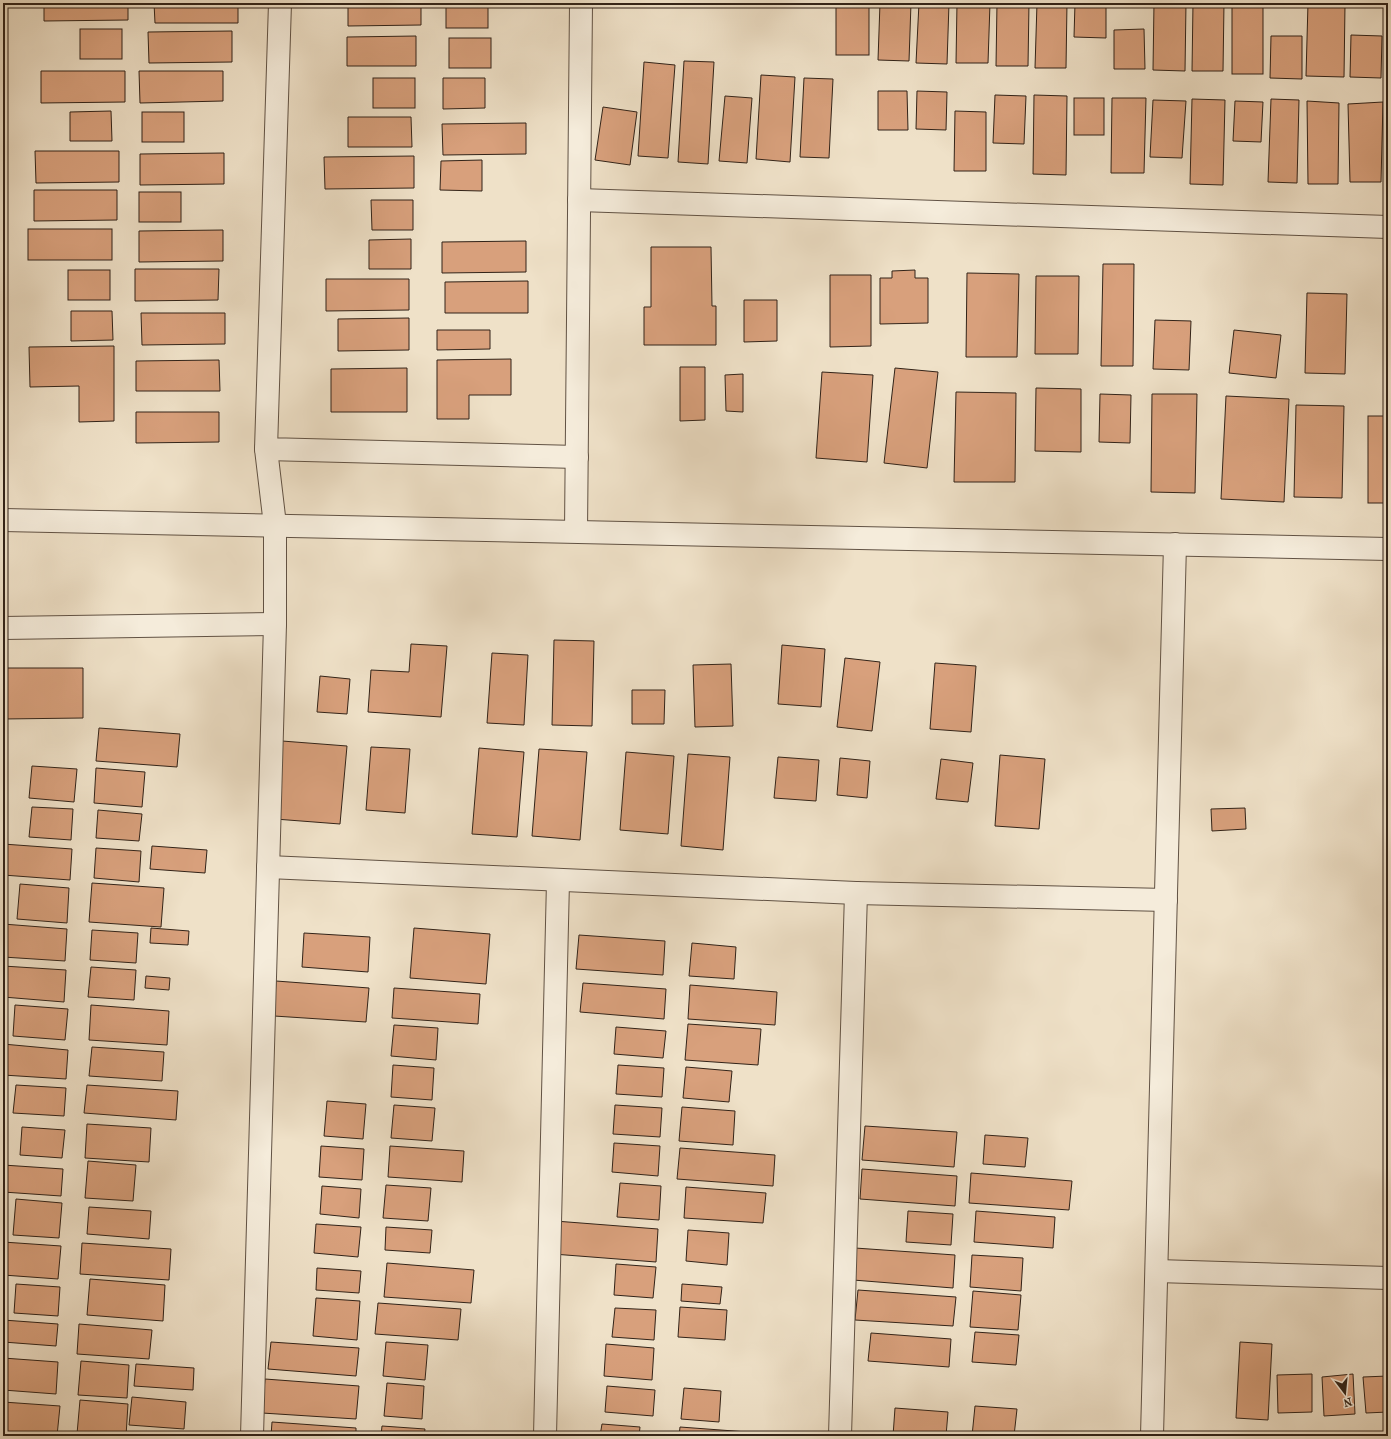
<svg xmlns="http://www.w3.org/2000/svg" width="1391" height="1439" viewBox="0 0 1391 1439" font-family="'IM FELL French Canon',serif">
  <style>
    .building { fill: #d8a07c; stroke: #322318 }
    .lines { fill: none; stroke-linecap: round; stroke-linejoin: round }
    .minor-casing { stroke: #615244; stroke-width: 24 }
    .tertiary-casing { stroke: #615244; stroke-width: 24 }
    .minor { stroke: #f5ecdb; stroke-width: 22 }
    .tertiary { stroke: #f5ecdb; stroke-width: 22 }
  </style>
  <rect width="100%" height="100%" fill="#efe1c8"/>
  <filter id="stains"><feTurbulence type="fractalNoise" baseFrequency=".005" numOctaves="4"/><feColorMatrix values="0 0 0 0 .2 0 0 0 0 .09 0 0 0 0 .02 0 0 0 .5 -.17"/></filter>
  <radialGradient id="worn" r=".72"><stop offset=".6" stop-color="#630" stop-opacity="0"/><stop offset="1" stop-color="#630" stop-opacity=".3"/></radialGradient>
  <g class="building">
    <path d="M44 3H128V20L44 21Z"/>
    <path d="M154 3H238V23H155Z"/>
    <path d="M348 3H421V25L348 26Z"/>
    <rect x="446" y="3" width="42" height="25"/>
    <rect x="836" y="3" width="33" height="52"/>
    <path d="M880 3H911L909 61 878 60Z"/>
    <path d="M919 3H949L947 64 916 63Z"/>
    <path d="M957 3H990L988 63H956Z"/>
    <path d="M997 3H1029L1028 66H996Z"/>
    <path d="M1037 3H1067L1066 68H1035Z"/>
    <path d="M1075 3H1106V38L1074 37Z"/>
    <path d="M1154 3H1186L1185 71 1153 70Z"/>
    <path d="M1193 3H1224L1223 71H1192Z"/>
    <rect x="1232" y="3" width="31" height="71"/>
    <path d="M1308 3H1342L1345 5 1344 77 1306 76Z"/>
    <rect x="80" y="29" width="42" height="30"/>
    <path d="M1144 29 1145 69H1114V30Z"/>
    <path d="M232 31V62L149 63 148 32Z"/>
    <path d="M1351 35 1382 36 1381 78 1350 77Z"/>
    <path d="M416 36V66H347V37Z"/>
    <path d="M1271 36H1302V79L1270 78Z"/>
    <rect x="449" y="38" width="42" height="30"/>
    <path d="M684 61 714 62 708 164 678 162Z"/>
    <path d="M644 62 675 65 668 158 638 156Z"/>
    <path d="M41 71H125V102L41 103Z"/>
    <path d="M139 71H223V101L140 103Z"/>
    <path d="M761 75 795 77 790 162 756 159Z"/>
    <rect x="373" y="78" width="42" height="30"/>
    <path d="M443 78H485V108L443 109Z"/>
    <path d="M804 78 833 79 829 158 800 157Z"/>
    <path d="M878 91H907L908 130H878Z"/>
    <path d="M917 91 947 92 946 130 916 129Z"/>
    <path d="M995 95 1026 96 1024 144 993 143Z"/>
    <path d="M1034 95 1067 96 1066 175 1033 174Z"/>
    <path d="M725 96 752 98 747 163 719 161Z"/>
    <rect x="1074" y="98" width="30" height="37"/>
    <path d="M1112 98H1146L1144 173H1111Z"/>
    <path d="M1192 99 1225 100 1223 185 1190 184Z"/>
    <path d="M1271 99 1299 100 1297 183 1268 182Z"/>
    <path d="M1153 100 1186 101 1182 158 1150 157Z"/>
    <path d="M1235 101 1263 102 1261 142 1233 141Z"/>
    <path d="M1307 101 1339 103 1338 184H1308Z"/>
    <path d="M1383 102 1381 182H1350L1348 104Z"/>
    <path d="M603 107 637 112 630 165 595 160Z"/>
    <path d="M111 111 112 141H70V112Z"/>
    <path d="M955 111 986 112V171H954Z"/>
    <rect x="142" y="112" width="42" height="30"/>
    <path d="M348 117H411L412 147H348Z"/>
    <path d="M526 123V154L443 155 442 124Z"/>
    <path d="M1388 123V194H1385Z"/>
    <path d="M35 151H119V182L36 183Z"/>
    <path d="M224 153V184L140 185V154Z"/>
    <path d="M414 156V188L325 189 324 157Z"/>
    <path d="M482 160V191L440 190 441 161Z"/>
    <path d="M34 190H117V220L34 221Z"/>
    <rect x="139" y="192" width="42" height="30"/>
    <path d="M371 200H413V230H372Z"/>
    <rect x="28" y="229" width="84" height="31"/>
    <path d="M223 230V261L139 262V231Z"/>
    <path d="M411 239V269H369V240Z"/>
    <path d="M526 241V272L442 273V242Z"/>
    <path d="M651 247H711L712 306H716V345H644V307H651Z"/>
    <path d="M1103 264H1134L1133 366H1101Z"/>
    <path d="M135 269H219L218 300 135 301Z"/>
    <rect x="68" y="270" width="42" height="30"/>
    <path d="M915 270V278H928V323L880 324V278H892V271Z"/>
    <path d="M967 273 1019 274 1017 357H966Z"/>
    <path d="M830 275H871V346L830 347Z"/>
    <path d="M1036 276H1079L1078 354H1035Z"/>
    <path d="M326 279H409V310L326 311Z"/>
    <path d="M528 281V313H445V282Z"/>
    <path d="M1307 293 1347 294 1345 374 1305 373Z"/>
    <path d="M1388 299V361H1386Z"/>
    <path d="M744 300H777V341L744 342Z"/>
    <path d="M71 311H112L113 340 71 341Z"/>
    <path d="M141 313H225V344L142 345Z"/>
    <path d="M409 318V350L338 351V319Z"/>
    <path d="M1155 320 1191 321 1189 370 1153 369Z"/>
    <path d="M437 330H490V349L437 350Z"/>
    <path d="M1234 330 1281 335 1276 378 1229 373Z"/>
    <path d="M114 346V421L79 422V386L30 387 29 347Z"/>
    <path d="M511 359V395H469V419H437V360Z"/>
    <path d="M219 360 220 391H136V361Z"/>
    <path d="M680 367H705V420L680 421Z"/>
    <path d="M407 368V412H331V369Z"/>
    <path d="M895 368 938 372 927 468 884 463Z"/>
    <path d="M822 372 873 375 867 462 816 458Z"/>
    <path d="M743 374V412L726 411 725 375Z"/>
    <path d="M1036 388 1081 389V452L1035 451Z"/>
    <path d="M956 392 1016 393 1015 482H954Z"/>
    <path d="M1100 394 1131 395 1130 443 1099 442Z"/>
    <path d="M1152 394H1197L1195 493 1151 492Z"/>
    <path d="M1226 396 1289 399 1284 502 1221 499Z"/>
    <path d="M1296 405 1344 406 1342 498 1294 497Z"/>
    <path d="M136 412H219V442L136 443Z"/>
    <rect x="1368" y="416" width="20" height="87"/>
    <path d="M554 640 594 641 592 726 552 725Z"/>
    <path d="M411 644 447 646 441 717 368 712 371 670 409 672Z"/>
    <path d="M782 645 825 649 821 707 778 704Z"/>
    <path d="M492 653 528 655 524 725 487 723Z"/>
    <path d="M845 658 880 662 872 731 837 727Z"/>
    <path d="M935 663 976 666 971 732 930 729Z"/>
    <path d="M731 664 733 726 695 727 693 665Z"/>
    <path d="M3 668H83V718L3 719Z"/>
    <path d="M320 676 350 679 347 714 317 712Z"/>
    <path d="M632 690H665L664 724H632Z"/>
    <path d="M99 728 180 734 177 767 96 761Z"/>
    <path d="M282 741 347 746 340 824 275 819Z"/>
    <path d="M371 747 410 749 405 813 366 810Z"/>
    <path d="M479 748 524 752 517 837 472 834Z"/>
    <path d="M539 749 587 752 580 840 532 836Z"/>
    <path d="M626 752 674 756 668 834 620 830Z"/>
    <path d="M688 754 730 757 723 850 681 846Z"/>
    <path d="M1000 755 1045 759 1039 829 995 826Z"/>
    <path d="M778 757 819 760 816 801 774 798Z"/>
    <path d="M840 758 870 761 867 798 837 795Z"/>
    <path d="M941 759 973 763 968 802 936 799Z"/>
    <path d="M32 766 77 769 74 802 29 798Z"/>
    <path d="M96 768 145 772 142 807 94 803Z"/>
    <path d="M32 807 73 809 71 840 29 837Z"/>
    <path d="M1245 808 1246 829 1212 831 1211 809Z"/>
    <path d="M98 810 142 814 139 841 96 838Z"/>
    <path d="M3 844 72 849 70 880 3 875Z"/>
    <path d="M152 846 207 850 205 873 150 869Z"/>
    <path d="M96 848 141 851 139 882 94 878Z"/>
    <path d="M92 883 164 888 161 927 89 922Z"/>
    <path d="M20 884 69 888 67 923 17 919Z"/>
    <path d="M3 924 67 929 65 961 3 957Z"/>
    <path d="M151 928 189 931 188 945 150 943Z"/>
    <path d="M414 928 490 934 486 984 410 978Z"/>
    <path d="M92 930 138 933 136 963 90 960Z"/>
    <path d="M304 933 370 937 368 972 302 967Z"/>
    <path d="M579 935 665 941 663 975 576 969Z"/>
    <path d="M692 943 736 947 734 979 689 976Z"/>
    <path d="M3 966 66 970 64 1002 3 997Z"/>
    <path d="M91 967 136 970 134 1000 88 997Z"/>
    <path d="M146 976 170 978 169 990 145 988Z"/>
    <path d="M276 981 369 988 366 1022 274 1016Z"/>
    <path d="M583 983 666 989 664 1019 580 1012Z"/>
    <path d="M690 985 777 992 775 1025 688 1019Z"/>
    <path d="M394 988 480 994 478 1024 392 1018Z"/>
    <path d="M15 1005 68 1009 65 1040 13 1036Z"/>
    <path d="M91 1005 169 1011 167 1045 89 1040Z"/>
    <path d="M688 1024 761 1029 758 1065 685 1060Z"/>
    <path d="M394 1025 438 1028 436 1060 391 1056Z"/>
    <path d="M616 1027 666 1031 663 1058 614 1054Z"/>
    <path d="M3 1044 68 1050 66 1079 3 1075Z"/>
    <path d="M92 1047 164 1052 162 1081 89 1076Z"/>
    <path d="M393 1065 434 1068 432 1100 391 1097Z"/>
    <path d="M618 1065 664 1068 662 1097 616 1094Z"/>
    <path d="M686 1067 732 1071 729 1102 683 1098Z"/>
    <path d="M16 1085 66 1088 64 1116 13 1113Z"/>
    <path d="M87 1085 178 1091 176 1120 84 1113Z"/>
    <path d="M327 1101 366 1104 363 1139 324 1136Z"/>
    <path d="M394 1105 435 1108 432 1141 391 1138Z"/>
    <path d="M615 1105 662 1108 660 1137 613 1134Z"/>
    <path d="M682 1107 735 1111 733 1145 679 1141Z"/>
    <path d="M87 1124 151 1128 149 1162 85 1158Z"/>
    <path d="M865 1126 957 1132 954 1167 862 1160Z"/>
    <path d="M22 1127 65 1130 62 1158 20 1155Z"/>
    <path d="M985 1135 1028 1138 1025 1167 983 1164Z"/>
    <path d="M614 1143 660 1146 658 1176 612 1172Z"/>
    <path d="M321 1146 364 1149 362 1180 319 1177Z"/>
    <path d="M390 1146 464 1151 462 1182 388 1177Z"/>
    <path d="M680 1148 775 1155 773 1186 677 1179Z"/>
    <path d="M88 1161 136 1165 133 1201 85 1198Z"/>
    <path d="M3 1165 63 1169 61 1196 3 1192Z"/>
    <path d="M862 1169 957 1176 955 1206 860 1199Z"/>
    <path d="M971 1173 1072 1181 1069 1210 969 1203Z"/>
    <path d="M620 1183 661 1186 659 1220 617 1217Z"/>
    <path d="M386 1185 431 1188 428 1221 383 1218Z"/>
    <path d="M322 1186 361 1189 359 1218 320 1214Z"/>
    <path d="M686 1187 766 1193 763 1223 684 1218Z"/>
    <path d="M16 1199 62 1203 59 1238 13 1235Z"/>
    <path d="M89 1207 151 1211 149 1239 87 1234Z"/>
    <path d="M908 1211 953 1214 951 1245 906 1242Z"/>
    <path d="M976 1211 1055 1217 1053 1248 974 1242Z"/>
    <path d="M555 1221 658 1229 656 1262 553 1254Z"/>
    <path d="M316 1224 361 1227 358 1257 314 1253Z"/>
    <path d="M386 1227 432 1230 430 1253 385 1250Z"/>
    <path d="M688 1230 729 1233 727 1265 686 1261Z"/>
    <path d="M3 1242 61 1246 58 1279 3 1275Z"/>
    <path d="M82 1243 171 1249 169 1280 80 1274Z"/>
    <path d="M855 1248 955 1255 953 1288 853 1280Z"/>
    <path d="M972 1255 1023 1258 1021 1291 970 1287Z"/>
    <path d="M387 1263 474 1270 471 1303 384 1297Z"/>
    <path d="M616 1264 656 1267 653 1298 614 1295Z"/>
    <path d="M317 1268 361 1271 359 1293 316 1290Z"/>
    <path d="M90 1279 165 1285 163 1321 87 1315Z"/>
    <path d="M16 1284 60 1287 58 1316 14 1313Z"/>
    <path d="M682 1284 722 1287 720 1304 681 1301Z"/>
    <path d="M858 1290 956 1297 953 1326 855 1320Z"/>
    <path d="M973 1291 1021 1295 1018 1330 970 1327Z"/>
    <path d="M316 1298 360 1301 357 1340 313 1336Z"/>
    <path d="M378 1303 461 1309 458 1340 375 1334Z"/>
    <path d="M680 1307 727 1310 725 1340 678 1337Z"/>
    <path d="M615 1308 656 1310 654 1340 612 1337Z"/>
    <path d="M3 1320 58 1324 56 1346 3 1342Z"/>
    <path d="M79 1324 152 1330 149 1359 77 1354Z"/>
    <path d="M975 1332 1019 1335 1016 1365 972 1362Z"/>
    <path d="M871 1333 951 1339 949 1367 868 1361Z"/>
    <path d="M271 1342 359 1348 356 1376 268 1369Z"/>
    <path d="M386 1342 428 1345 425 1380 383 1376Z"/>
    <path d="M1240 1342 1272 1344 1268 1420 1236 1418Z"/>
    <path d="M606 1344 654 1348 652 1380 604 1376Z"/>
    <path d="M3 1358 58 1362 56 1394 3 1390Z"/>
    <path d="M81 1361 129 1365 127 1398 78 1395Z"/>
    <path d="M136 1364 194 1368 193 1390 134 1386Z"/>
    <path d="M1312 1374V1412L1278 1413 1277 1375Z"/>
    <path d="M1353 1374 1355 1414 1324 1416 1322 1377Z"/>
    <path d="M1388 1376V1412L1366 1413 1363 1377Z"/>
    <path d="M265 1379 359 1386 356 1419 262 1413Z"/>
    <path d="M387 1383 424 1386 422 1419 384 1416Z"/>
    <path d="M607 1386 655 1390 653 1416 605 1412Z"/>
    <path d="M684 1388 721 1391 719 1422 681 1419Z"/>
    <path d="M132 1397 186 1402 184 1429 129 1425Z"/>
    <path d="M80 1400 128 1404 126 1436 77 1434Z"/>
    <path d="M3 1402 60 1406 57 1436 3 1432Z"/>
    <path d="M975 1406 1017 1409 1014 1436H972Z"/>
    <path d="M895 1408 948 1412 946 1436H893Z"/>
    <path d="M272 1422 356 1428V1436H271Z"/>
    <path d="M602 1424 640 1427 639 1436H600Z"/>
    <path d="M382 1426 425 1429 424 1436H381Z"/>
    <path d="M680 1427 761 1433V1436H679Z"/>
  </g>
  <g class="lines">
    <defs>
      <g id="minor">
        <path d="M280 3 266 449 577 457"/>
        <path d="M579 200 1388 227"/>
        <path d="M576 531 581 3"/>
        <path d="M3 628 275 624"/>
        <path d="M268 867 856 893 1166 900"/>
        <path d="M1157 1271 1388 1278"/>
        <path d="M252 1436 275 624V525L266 449"/>
        <path d="M545 1436 558 881"/>
        <path d="M840 1436 856 893"/>
        <path d="M1152 1436 1175 544"/>
      </g>
      <path id="tertiary" d="M3 520 1388 549"/>
    </defs>
    <use href="#minor" class="minor-casing"/>
    <use href="#tertiary" class="tertiary-casing"/>
    <use href="#minor" class="minor"/>
    <use href="#tertiary" class="tertiary"/>
  </g>
  <rect width="1391" height="1439" fill="none" stroke="#efe1c8" stroke-width="16"/>
  <rect x="4" y="4" width="1383" height="1431" fill="none" stroke="#322318" stroke-width="2"/>
  <rect x="8" y="8" width="1375" height="1423" fill="none" stroke="#322318"/>
  <g transform="translate(1345 1393) rotate(164)" stroke="#f5ecdb" stroke-width="3" paint-order="stroke">
  <path d="M0-3L7 15L0 10L-7 15Z" fill="#322318"/>
  <text y="-6" font-size="11" font-weight="bold" text-anchor="middle" fill="#322318">N</text>
  </g>
  <rect width="100%" height="100%" filter="url(#stains)"/>
  <rect width="100%" height="100%" fill="url(#worn)"/>
</svg>
